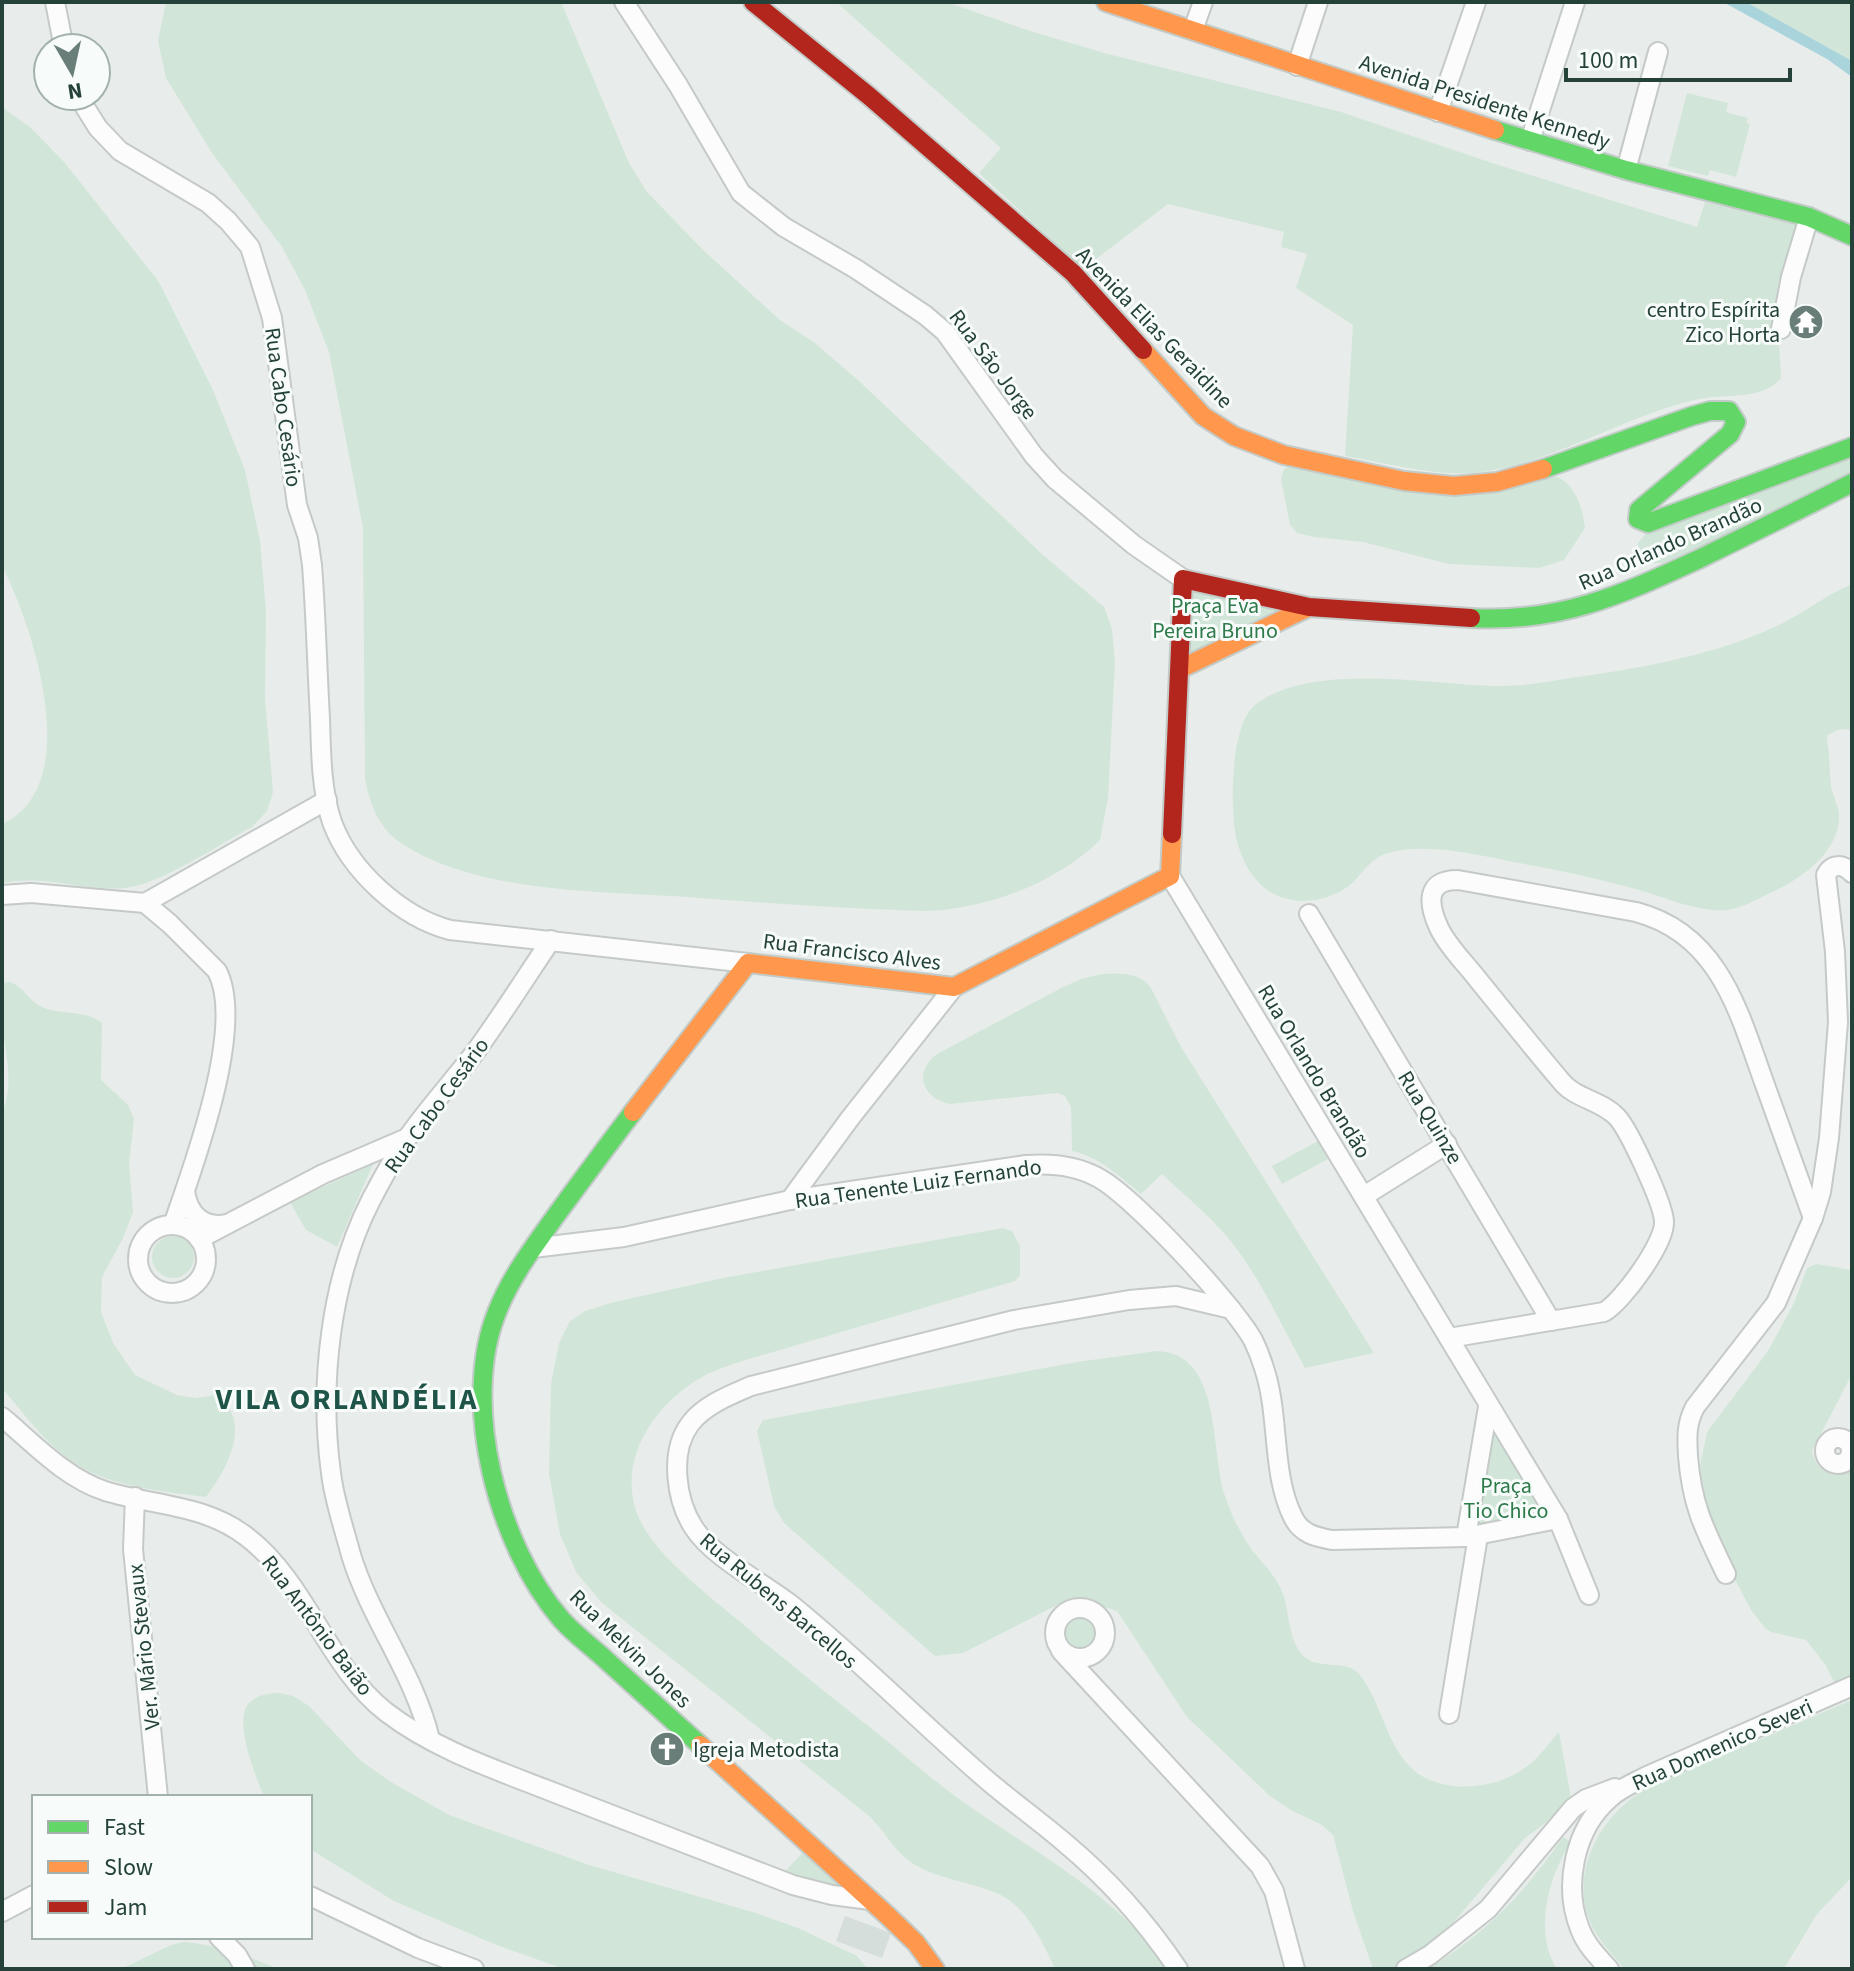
<svg xmlns="http://www.w3.org/2000/svg" width="1854" height="1971" viewBox="0 0 1854 1971" font-family="'Source Sans 3',sans-serif">
  <style>
    .built { fill: #d6dedb }
    .green { fill: #d1e6d8 }
    .water { fill: #a9d4db }
    .lines { fill: none; stroke-linecap: round; stroke-linejoin: round }
    .street-casing { stroke: #c5cac8; stroke-width: 22 }
    .fast-casing { stroke: #c3cbc8; stroke-width: 22 }
    .slow-casing { stroke: #c3cbc8; stroke-width: 22 }
    .jam-casing { stroke: #c3cbc8; stroke-width: 22 }
    .street { stroke: #fcfcfc; stroke-width: 18 }
    .fast { stroke: #63d668; stroke-width: 18 }
    .slow { stroke: #ff974d; stroke-width: 18 }
    .jam { stroke: #b3261e; stroke-width: 18 }
    .labels { text-anchor: middle; stroke-width: 6; stroke-linejoin: round; paint-order: stroke }
    .street-label { font-size: 22px; fill: #24423a; stroke: #f7fbf9 }
    .poi-label { font-size: 22px; fill: #24423a; stroke: #f7fbf9; text-anchor: end }
    .park-label { font-size: 22px; fill: #2d7a4b; stroke: #f7fbf9 }
    .district-label { font-size: 30px; font-weight: bold; letter-spacing: 2px; fill: #1f5548; stroke: #f7fbf9 }
  </style>
  <rect width="100%" height="100%" fill="#e8edeb"/>
  <path class="built" d="M845 1916 891 1933 882 1958 836 1941Z"/>
  <g class="green">
    <path d="M166 2H561L629 163 647 192 703 250 780 320 815 343 859 381 1042 554 1104 607 1112 629 1115 662 1108 798 1100 840C1055 884 985 910 923 911 844 909 765 903 687 897 599 891 472 893 398 841 378 826 369 802 365 778L363 528 329 352 305 290 282 247 212 153 166 78 158 41Z"/>
    <path d="M836 2H946L1030 31 1108 54 1341 112 1492 163 1697 227 1705 202 1803 227 1778 327 1781 378C1762 401 1727 393 1700 399 1622 415 1554 465 1473 473 1431 476 1387 463 1345 456L1353 325 1296 288 1307 254 1281 247 1284 232 1168 204 1083 269 979 173 1001 148Z"/>
    <path d="M1746 2H1852V61Z"/>
    <path d="M1687 93 1728 103 1726 112 1748 118 1747 123 1750 124 1736 177 1710 170 1708 176 1668 166Z"/>
    <path d="M2 107 31 128 65 163 159 282 213 390 245 470 260 541 266 611 265 699 273 792 267 811 252 827C218 845 161 884 125 888 81 892 49 874 2 883V824C86 786 33 626 2 566Z"/>
    <path d="M1852 451V479L1663 563H1646L1638 554V543L1646 533Z"/>
    <path d="M1289 466 1342 477H1557C1575 483 1583 510 1585 528L1564 560 1539 568 1449 564 1363 542 1314 537 1297 533 1290 525 1281 479 1284 469Z"/>
    <path d="M1183 579 1309 607 1180 669Z"/>
    <path d="M1852 584V730L1840 729 1828 735 1827 739C1830 754 1829 769 1831 785 1832 795 1838 804 1839 814 1841 851 1801 879 1772 892 1754 901 1734 913 1713 910 1690 908 1668 899 1646 892 1611 882 1577 874 1541 867 1497 860 1431 840 1388 853 1374 857 1367 867 1358 877 1342 896 1312 905 1288 899 1259 893 1242 865 1236 837 1230 808 1230 723 1256 704 1315 661 1431 685 1499 686 1528 686 1556 680 1584 676 1652 666 1723 653 1785 622 1808 610 1828 594 1852 584Z"/>
    <path d="M1102 974C1121 973 1139 972 1151 988L1181 1047 1374 1353 1305 1368C1281 1325 1260 1277 1229 1239 1209 1215 1184 1195 1162 1174L1141 1194C1119 1176 1100 1157 1072 1151L1071 1107 1065 1096 1058 1093 950 1104C922 1098 913 1072 937 1054L1063 987 1081 979Z"/>
    <path d="M10 982C23 986 28 1000 40 1006 60 1016 85 1009 102 1023L101 1080 128 1105 134 1119 129 1164 133 1212 123 1238 102 1277 101 1312 113 1343 135 1375 177 1395 196 1398 216 1395C254 1421 227 1469 206 1497 160 1491 108 1487 70 1460 43 1441 23 1412 2 1388V1114C15 1082 5 1054 2 1021 1 1008 2 995 2 983Z"/>
    <path d="M1318 1141 1328 1159 1282 1184 1272 1166Z"/>
    <path d="M373 1164 337 1247 306 1230 290 1202Z"/>
    <path d="M1003 1228 1012 1231 1020 1246V1275L1015 1281 742 1361C728 1366 714 1370 702 1377 651 1406 612 1467 642 1524 660 1559 713 1599 745 1626 789 1664 836 1700 882 1737 908 1758 934 1781 962 1801 1035 1853 1117 1894 1168 1969H1055C1041 1940 1026 1904 994 1892 969 1882 941 1879 917 1866 895 1854 886 1832 869 1816L602 1603 576 1572 560 1534 549 1474 551 1384 559 1343 570 1321 585 1311 614 1302 723 1278Z"/>
    <circle cx="173" cy="1257" r="21"/>
    <path d="M1816 1264 1852 1270V1374L1812 1451C1815 1470 1834 1481 1852 1470V1677L1835 1684 1825 1664 1806 1640 1771 1632 1765 1628 1751 1610 1723 1557 1709 1521 1700 1466 1707 1432 1768 1351 1794 1303 1807 1268Z"/>
    <path d="M1157 1351C1223 1353 1210 1452 1225 1496 1231 1515 1241 1534 1252 1550 1263 1564 1277 1577 1283 1594 1289 1612 1289 1637 1300 1652 1315 1673 1346 1657 1360 1675 1380 1701 1385 1736 1405 1761 1431 1796 1494 1792 1526 1767 1539 1758 1549 1743 1559 1732L1572 1803 1525 1838 1431 1949 1396 1969H1373L1353 1911 1333 1835 1322 1825 1291 1810 1270 1796 1187 1717 1117 1611 1089 1602 1059 1604 963 1653 935 1656 784 1523 774 1506 757 1431 763 1420 1077 1362Z"/>
    <path d="M1491 1419 1551 1517 1473 1532Z"/>
    <circle cx="1081" cy="1634" r="18"/>
    <path d="M279 1693 293 1696 309 1706 361 1761 391 1782 449 1815 589 1865 756 1913 798 1928 857 1956 868 1969H564L494 1944 394 1901 310 1849V1797H265L263 1794C255 1775 233 1721 249 1703 257 1695 269 1693 279 1693Z"/>
    <path d="M1852 1700V1877L1817 1914 1784 1969H1624C1613 1955 1598 1940 1591 1924 1567 1867 1605 1808 1655 1784Z"/>
    <path d="M1563 1837 1571 1842C1549 1875 1533 1933 1557 1969H1428C1488 1931 1523 1895 1563 1837Z"/>
    <path d="M805 1850 860 1895 781 1876Z"/>
    <path d="M184 1942C217 1945 247 1955 277 1969H121L171 1945Z"/>
  </g>
  <path class="water" d="M1723 2H1746L1852 61V77L1827 59Z"/>
  <g class="lines">
    <defs>
      <g id="street">
        <path d="M55 2 64 48"/>
        <path d="M624 2 678 85 741 193 784 227 856 269 925 315 945 332 1034 456 1055 479 1134 545 1183 579"/>
        <path d="M1193 30 1203 2"/>
        <path d="M1297 66 1318 2"/>
        <path d="M78 96 98 128 120 151 208 203 228 221 250 247 272 318 297 505 308 538 312 565C316 616 317 667 320 718 321 751 321 790 332 822 350 871 401 917 450 930L748 963"/>
        <path d="M1438 112 1476 2"/>
        <path d="M1530 141 1575 2"/>
        <path d="M1626 170 1658 52"/>
        <path d="M1781 329 1791 277 1809 217"/>
        <path d="M1170 876 1558 1519 1589 1595"/>
        <path d="M2 895 31 893 145 903 327 800"/>
        <path d="M145 903 170 924 217 971C246 1026 193 1167 173 1225"/>
        <path d="M1309 914 1551 1321"/>
        <path d="M185 1191C188 1214 203 1229 227 1224"/>
        <path d="M1364 1196 1447 1144"/>
        <path d="M790 1200 851 1117 954 987"/>
        <circle cx="172" cy="1259" r="34"/>
        <path d="M199 1239 323 1174 407 1138"/>
        <path d="M533 1248 624 1237 790 1200 1026 1165C1051 1163 1075 1165 1097 1177 1132 1195 1233 1304 1253 1340 1257 1348 1261 1358 1264 1368 1280 1415 1271 1473 1293 1517 1301 1534 1316 1537 1332 1540L1466 1537 1558 1519"/>
        <path d="M1449 1338 1604 1312C1622 1302 1665 1243 1664 1222 1664 1205 1629 1130 1617 1117 1601 1100 1575 1099 1561 1081 1533 1048 1506 1014 1479 981 1466 964 1448 947 1439 928 1428 904 1425 880 1458 880L1636 912C1720 934 1739 1013 1765 1085 1781 1129 1797 1174 1813 1218"/>
        <path d="M2 1417C33 1443 65 1478 105 1491 153 1506 205 1504 247 1537 306 1582 328 1667 386 1712 434 1749 494 1769 550 1791 631 1823 712 1853 793 1885L832 1895 870 1900"/>
        <circle cx="1838" cy="1451" r="13"/>
        <path d="M135 1497 133 1549 158 1797"/>
        <path d="M1466 1537 1488 1407"/>
        <path d="M1726 1574C1705 1530 1692 1507 1688 1456 1687 1438 1686 1424 1695 1407L1776 1303 1813 1218 1821 1192 1829 1138 1838 1022 1835 952 1826 875C1832 863 1843 864 1852 873"/>
        <circle cx="1080" cy="1633" r="25"/>
        <path d="M1061 1651 1260 1866 1274 1891 1295 1969"/>
        <path d="M1449 1714 1478 1536"/>
        <path d="M430 1739C414 1673 371 1620 351 1555 344 1528 334 1500 331 1473 319 1384 330 1280 371 1200 382 1179 394 1156 408 1137 429 1107 454 1080 476 1051 502 1015 526 977 551 940"/>
        <path d="M310 1896 418 1948 474 1969"/>
        <path d="M2 1912 34 1895"/>
        <path d="M219 1937 237 1955 245 1969"/>
        <path d="M1178 1969C1147 1923 1107 1878 1065 1843 1037 1819 1007 1798 980 1774 917 1719 858 1659 794 1607 767 1585 712 1557 694 1528 676 1501 669 1452 690 1424 704 1405 730 1395 751 1386L1014 1320 1129 1300 1176 1296 1231 1309"/>
        <path d="M1406 1969 1430 1955 1488 1909 1573 1808 1586 1799 1615 1788"/>
        <path d="M1609 1969C1598 1957 1586 1945 1580 1929 1563 1886 1574 1829 1610 1798 1620 1788 1634 1783 1647 1776L1852 1686"/>
      </g>
      <g id="fast">
        <path d="M1495 130 1626 170 1809 217 1852 236"/>
        <path d="M1543 469 1692 416 1710 411H1729L1736 422 1730 434 1639 510 1638 519 1648 523 1852 447"/>
        <path d="M1471 618C1560 623 1621 595 1699 559 1750 534 1801 509 1852 483"/>
        <path d="M633 1112C607 1146 582 1180 557 1214 535 1245 511 1276 497 1312 460 1403 498 1546 561 1619 574 1634 591 1646 606 1660 637 1688 669 1717 700 1745"/>
      </g>
      <g id="slow">
        <path d="M1106 2 1495 130"/>
        <path d="M1143 350 1203 416 1234 436 1284 455 1404 481 1454 486 1497 482 1543 469"/>
        <path d="M1180 669 1309 607"/>
        <path d="M633 1112 748 963 954 987 1170 876 1172 834"/>
        <path d="M700 1745 888 1916 916 1943 935 1969"/>
      </g>
      <g id="jam">
        <path d="M753 2 869 96 1073 273 1143 350"/>
        <path d="M1172 834 1183 579 1309 607 1471 618"/>
      </g>
    </defs>
    <use href="#street" class="street-casing"/>
    <use href="#fast" class="fast-casing"/>
    <use href="#slow" class="slow-casing"/>
    <use href="#jam" class="jam-casing"/>
    <use href="#street" class="street"/>
    <use href="#fast" class="fast"/>
    <use href="#slow" class="slow"/>
    <use href="#jam" class="jam"/>
  </g>
  <defs>
    <symbol id="temple-disc" viewBox="-11 -11 22 22"><circle r="9.5" fill="#697e78" stroke="#f7fbf9"/><path d="M0-6L5-2H3V0L6.5 2.5H4V6H1.5V3h-3V6H-4V2.5H-6.5L-3 0V-2H-5Z" fill="#fff"/></symbol>
    <symbol id="church-disc" viewBox="-11 -11 22 22"><circle r="9.5" fill="#697e78" stroke="#f7fbf9"/><path d="M-1.2-6h2.4v3.5h3.3v2.4h-3.3V6h-2.4V-.1h-3.3v-2.4h3.3Z" fill="#fff"/></symbol>
  </defs>
  <g fill-rule="evenodd">
    <use href="#temple-disc" x="1786" y="302" width="40" height="40"/>
    <use href="#church-disc" x="647" y="1729" width="40" height="40"/>
  </g>
  <g class="labels">
    <g class="street-label">
      <text transform="translate(1485 101) rotate(18)" y="8">Avenida Presidente Kennedy</text>
      <text transform="translate(1155 327) rotate(46)" y="8">Avenida Elias Geraidine</text>
      <text transform="translate(994 364) rotate(53)" y="8">Rua São Jorge</text>
      <text transform="translate(284 407) rotate(82)" y="8">Rua Cabo Cesário</text>
      <text transform="translate(1670 543) rotate(-24)" y="8">Rua Orlando Brandão</text>
      <text transform="translate(852 951) rotate(7)" y="8">Rua Francisco Alves</text>
      <text transform="translate(1315 1071) rotate(59)" y="8">Rua Orlando Brandão</text>
      <text transform="translate(436 1105) rotate(-54)" y="8">Rua Cabo Cesário</text>
      <text transform="translate(1431 1117) rotate(59)" y="8">Rua Quinze</text>
      <text transform="translate(918 1183) rotate(-8)" y="8">Rua Tenente Luiz Fernando</text>
      <text transform="translate(779 1600) rotate(40)" y="8">Rua Rubens Barcellos</text>
      <text transform="translate(318 1625) rotate(53)" y="8">Rua Antônio Baião</text>
      <text transform="translate(143 1647) rotate(-96)" y="8">Ver. Mário Stevaux</text>
      <text transform="translate(631 1648) rotate(44)" y="8">Rua Melvin Jones</text>
      <text transform="translate(1722 1744) rotate(-24)" y="8">Rua Domenico Severi</text>
    </g>
    <g class="poi-label">
      <text x="1780" y="317">centro Espírita<tspan x="1780" dy="25">Zico Horta</tspan></text>
      <text x="693" y="1757" text-anchor="start">Igreja Metodista</text>
    </g>
    <g class="park-label">
      <text x="1215" y="613">Praça Eva<tspan x="1215" dy="25">Pereira Bruno</tspan></text>
      <text x="1506" y="1493">Praça<tspan x="1506" dy="25">Tio Chico</tspan></text>
    </g>
    <g class="district-label">
      <text x="347" y="1409">VILA ORLANDÉLIA</text>
    </g>
  </g>
  <rect width="1854" height="1971" fill="none" stroke="#24423a" stroke-width="8"/>
  <rect x="32" y="1795" width="280" height="144" fill="#f7fbf9" stroke="#a3b1ad" stroke-width="2"/>
  <rect x="48" y="1821" width="40" height="12" fill="#63d668" stroke="#a3b1ad" stroke-width="2"/>
  <text x="104" y="1835" font-size="24" fill="#24423a">Fast</text>
  <rect x="48" y="1861" width="40" height="12" fill="#ff974d" stroke="#a3b1ad" stroke-width="2"/>
  <text x="104" y="1875" font-size="24" fill="#24423a">Slow</text>
  <rect x="48" y="1901" width="40" height="12" fill="#b3261e" stroke="#a3b1ad" stroke-width="2"/>
  <text x="104" y="1915" font-size="24" fill="#24423a">Jam</text>
  <g transform="translate(72 72) rotate(171)"><circle r="38" fill="#f7fbf9" stroke="#a3b1ad" stroke-width="2"/>
  <path d="M0-6L14 30L0 20L-14 30Z" fill="#697e78"/>
  <text y="-12" font-size="22" font-weight="bold" text-anchor="middle" fill="#24423a">N</text>
  </g>
  <path d="M1566 68v12h224v-12" fill="none" stroke="#24423a" stroke-width="4"/>
  <text x="1578" y="68" font-size="24" fill="#24423a" stroke="#f7fbf9" stroke-width="6" paint-order="stroke">100 m</text>
</svg>
